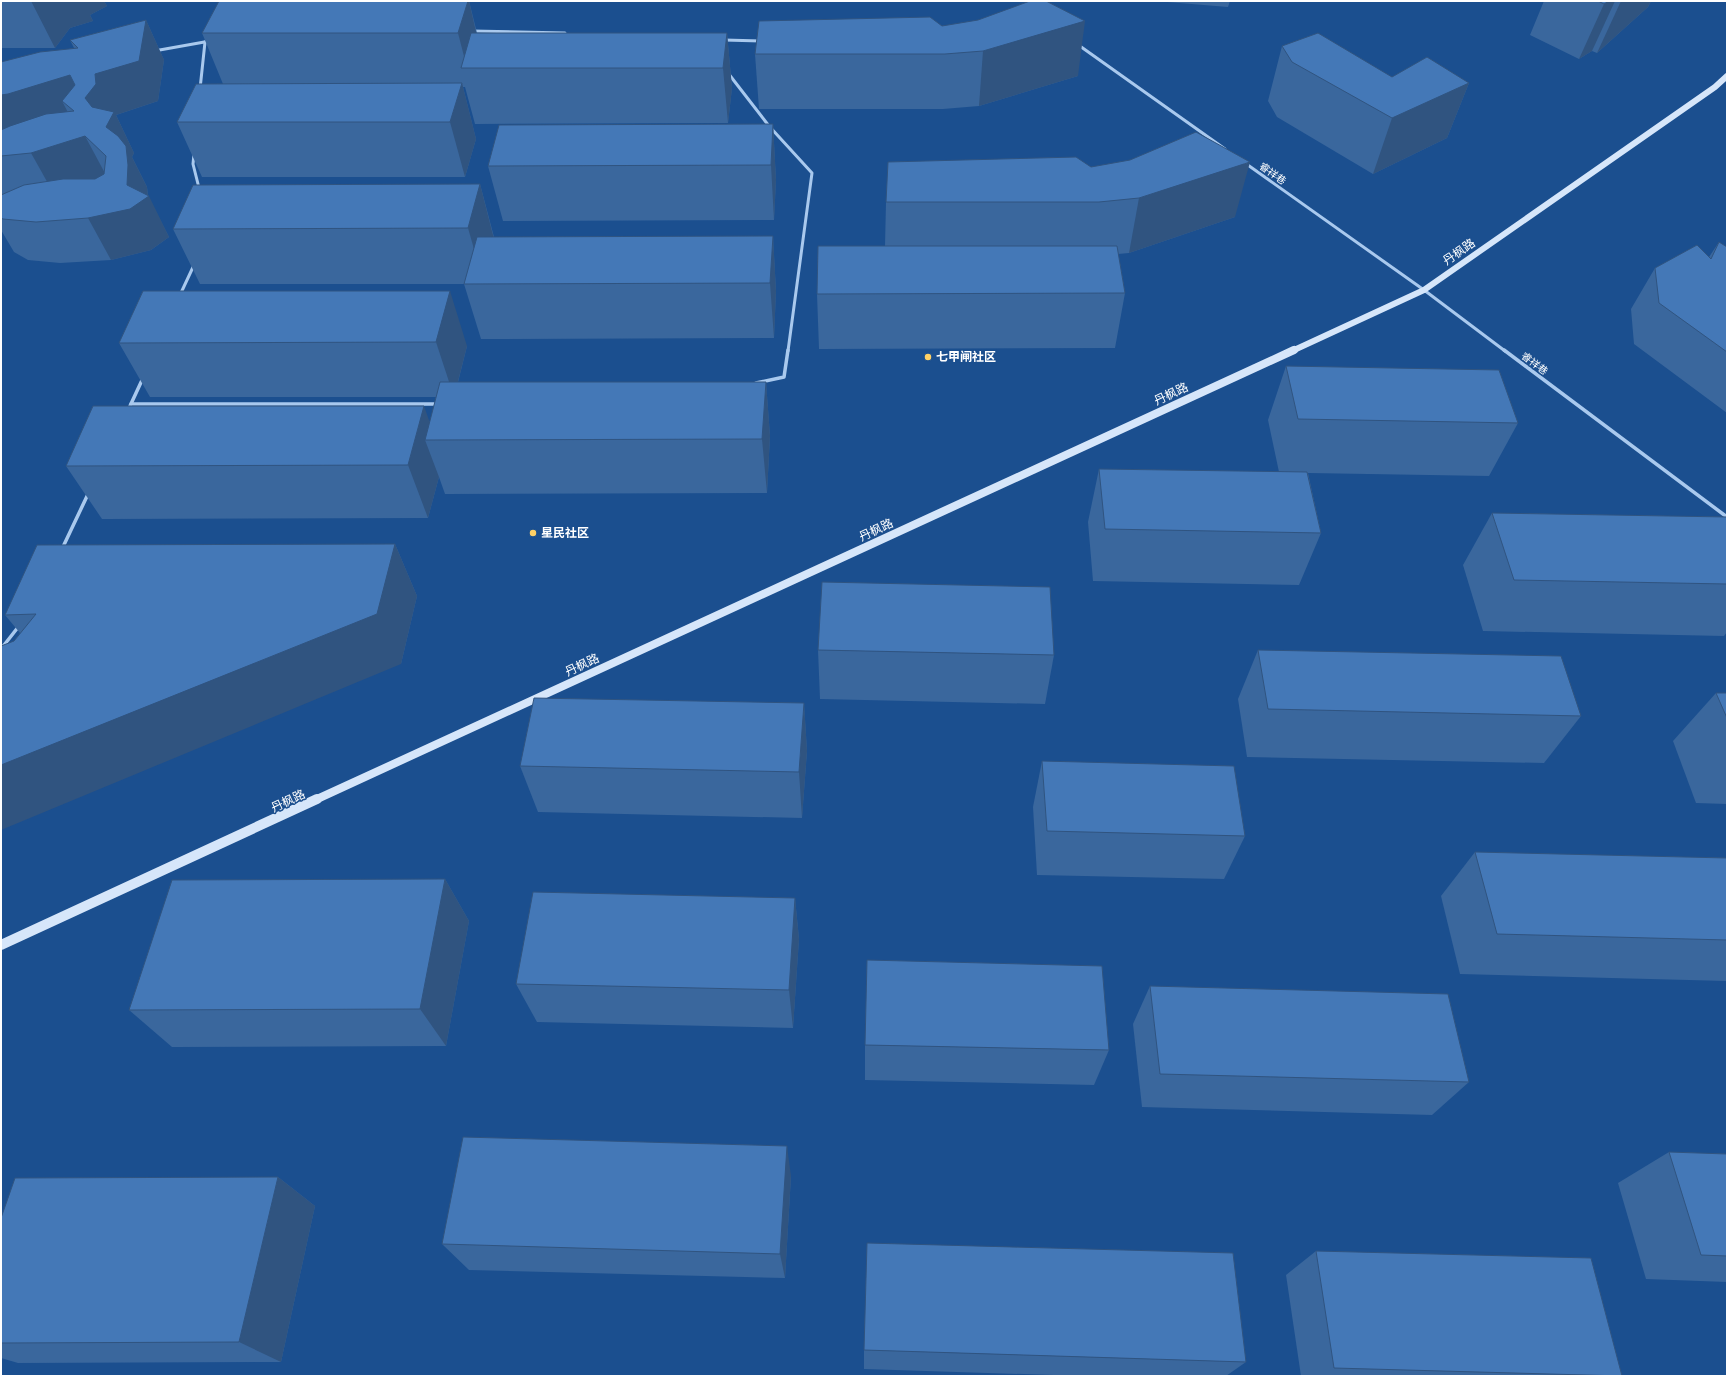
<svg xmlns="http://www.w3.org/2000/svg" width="1728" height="1377" viewBox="0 0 1728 1377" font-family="'PT Sans','Noto Sans SC',sans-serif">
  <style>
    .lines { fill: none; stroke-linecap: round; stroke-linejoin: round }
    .street-far1 { stroke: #a9c9ee; stroke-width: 3 }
    .street { stroke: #a9c9ee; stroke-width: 3.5 }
    .secondary-far2 { stroke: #d6e6fa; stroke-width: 6 }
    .secondary-far1 { stroke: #d6e6fa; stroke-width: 8 }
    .secondary { stroke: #d6e6fa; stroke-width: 10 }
    .wall { fill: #3a679d }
    .shaded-wall { fill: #305480 }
    .building { fill: #4478b7; stroke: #305480 }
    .poi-dot { fill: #ffd166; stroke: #1b4f8f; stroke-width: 1.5 }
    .labels { text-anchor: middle; stroke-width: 3; stroke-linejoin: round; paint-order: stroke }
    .far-street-label { font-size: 10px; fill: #fff; stroke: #1b4f8f }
    .street-label { font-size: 12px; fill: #fff; stroke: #1b4f8f }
    .poi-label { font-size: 12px; font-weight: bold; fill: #fff; stroke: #1b4f8f; text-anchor: start }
  </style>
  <rect width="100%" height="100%" fill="#1b4f8f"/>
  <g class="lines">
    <g class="street-far1">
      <path d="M472 31 565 33"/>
      <path d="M724 40 761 41"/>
      <path d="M1077 44 1225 149"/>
      <path d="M154 51 210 41"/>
      <path d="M728 73 769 126 812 173 788 351"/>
      <path d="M200 89 205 42"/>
      <path d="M194 154 193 164 199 188"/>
      <path d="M1245 163 1424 290 1505 351"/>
      <path d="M180 295 194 265"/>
    </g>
    <g class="street">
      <path d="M1504 350 1727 517"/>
      <path d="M756 383 784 377 788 350"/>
      <path d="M131 404H439"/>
      <path d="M130 406 143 378"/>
      <path d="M62 549 89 492"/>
      <path d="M1 649 19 626"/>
    </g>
    <path class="secondary-far2" d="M1292 351 1424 290 1715 87 1727 76"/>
    <path class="secondary-far1" d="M315 800 1294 350"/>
    <path class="secondary" d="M1 945 317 799"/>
  </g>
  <g class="wall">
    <path d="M1 1H104L107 6 90 15 93 21 70 28 55 48H1Z"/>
    <path d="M469 1 477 33H727L732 88 728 123 475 124 465 87H463L476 139 465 177H202L177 122 223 84 202 33Z"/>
    <path d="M1155 1H1230L1228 7Z"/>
    <path d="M1544 1H1651L1648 7 1597 53 1592 51 1579 59 1530 35Z"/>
    <path d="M146 20 164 60 158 101 116 115 134 153 132 157 147 187 148 196 169 237 151 250 111 260 60 263 28 260 14 252 1 230V62L74 48 70 40Z"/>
    <path d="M942 26 1078 76 979 106 943 109H759L755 54Z"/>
    <path d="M1282 46 1392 77 1469 83 1447 138 1373 174 1277 117 1268 101Z"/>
    <path d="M773 124 776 180 774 220 503 221 488 166Z"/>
    <path d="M1091 167 1235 217 1129 253 1118 254 1125 293 1115 348 819 349 817 294 885 246 886 202Z"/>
    <path d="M480 184 494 237 773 236 776 291 774 338 481 339 464 284H200L173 229Z"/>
    <path d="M1719 242 1727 247V413L1634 344 1631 309 1655 268 1709 257Z"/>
    <path d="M143 291 467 346 458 382H766L770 436 767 493 445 494 439 477 428 518 102 519 66 466 430 422 436 397H150L119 343Z"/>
    <path d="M1286 366 1518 423 1489 476 1308 473 1321 533 1299 585 1093 581 1088 522 1099 469 1279 472 1268 420Z"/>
    <path d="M1492 513 1727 517V632L1724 636 1483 631 1463 565Z"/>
    <path d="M395 544 417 596 401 664 14 641 20 633 5 615Z"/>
    <path d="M818 650 1054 655 1045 704 820 699Z"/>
    <path d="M1258 650 1581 716 1544 763 1247 757 1238 699Z"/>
    <path d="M1716 693H1727V804L1696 803 1673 741Z"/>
    <path d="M804 703 807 751 802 818 538 812 520 766Z"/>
    <path d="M1042 761 1245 836 1224 879 1037 875 1033 807Z"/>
    <path d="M1475 852 1727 858V981L1460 974 1441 896Z"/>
    <path d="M445 879 469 921 446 1046 172 1047 129 1010Z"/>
    <path d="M795 898 799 939 793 1028 537 1022 516 984Z"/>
    <path d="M1150 986 1469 1082 1432 1115 1142 1107 1133 1024Z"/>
    <path d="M865 1045 1109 1050 1094 1085 865 1080Z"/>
    <path d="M1669 1152 1727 1154V1282L1646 1279 1618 1183Z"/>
    <path d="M791 1176 785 1278 469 1270 442 1244Z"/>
    <path d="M278 1177 315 1206 281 1362 18 1363 1 1358V1218Z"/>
    <path d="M1316 1251 1622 1376H1301L1286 1275Z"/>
    <path d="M864 1350 1246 1362 1226 1376H1083L864 1369Z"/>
  </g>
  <g class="shaded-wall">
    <path d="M31 1H104L107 6 90 15 93 21 70 28 55 48Z"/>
    <path d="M468 1H469L481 54 467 68 458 33Z"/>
    <path d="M1609 1H1615L1592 51 1579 59 1604 4Z"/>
    <path d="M1621 1H1651L1648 7 1597 53Z"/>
    <path d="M146 20 164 60 158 101 116 115 134 153 132 157 147 187 148 197 149 196 169 237 151 250 111 260 88 218 127 185 85 98 95 74Z"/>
    <path d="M1085 21 1078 76 979 106 983 51Z"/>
    <path d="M727 33 732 88 728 123 723 68Z"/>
    <path d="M70 75 91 116 62 101 73 122 1 139V95Z"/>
    <path d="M462 83 476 139 465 177 450 122Z"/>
    <path d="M1469 83 1447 138 1373 174 1392 118Z"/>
    <path d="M773 124 776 180 774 220 771 165Z"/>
    <path d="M85 136 107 177 54 194 31 153Z"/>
    <path d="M1250 162 1235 217 1129 253 1139 198Z"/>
    <path d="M480 184 494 239 484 284 468 228Z"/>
    <path d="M773 236 776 291 774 338 770 283Z"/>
    <path d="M450 291 467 346 454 397 436 342Z"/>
    <path d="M766 382 770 436 767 493 762 439Z"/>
    <path d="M424 406 436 440H425L439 477 428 518 408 465Z"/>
    <path d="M395 544 417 596 401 664 1 830V765Z"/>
    <path d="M804 703 807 751 802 818 799 772Z"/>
    <path d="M445 879 469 921 446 1046 420 1009Z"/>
    <path d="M795 898 799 939 793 1028 789 990Z"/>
    <path d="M787 1146 791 1176 785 1278 780 1254Z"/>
    <path d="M278 1177 315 1206 281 1362 239 1342Z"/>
  </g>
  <g class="building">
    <path d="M219 1H468L458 33H202Z"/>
    <path d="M1030 1H1046L1085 21 983 51 945 54H755L759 21 930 17 942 26 978 20Z"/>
    <path d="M1598 1H1609L1604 4Z"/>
    <path d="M146 20 139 61 95 74 96 84 85 98 92 107 114 112 106 127 118 136 126 146 128 165 127 185 149 196 130 209 88 218 36 222 3 219 1 218V195L24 185 63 179H95L104 174 106 156 85 136 31 153 1 156V130L10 126 46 114 74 111 62 101 75 85 70 75 8 94 1 95V62L40 52 78 48 70 40Z"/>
    <path d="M471 33H727L723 68H461Z"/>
    <path d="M1318 33 1392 77 1427 57 1469 83 1392 118 1292 62 1282 46Z"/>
    <path d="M462 83 450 122H177L196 84Z"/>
    <path d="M773 124 771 165 488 166 499 125Z"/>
    <path d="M1196 132 1250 162 1139 198 1099 202H886L888 162 1076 157 1091 167 1130 160Z"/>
    <path d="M480 184 468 228 173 229 193 185Z"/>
    <path d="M773 236 770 283 464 284 477 237Z"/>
    <path d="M1719 242 1727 247V352L1659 303 1655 268 1697 245 1711 259Z"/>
    <path d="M818 246H1117L1125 293 817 294Z"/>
    <path d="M143 291H450L436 342 119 343Z"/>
    <path d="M1286 366 1499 370 1518 423 1298 419Z"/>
    <path d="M440 382H766L762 439 425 440Z"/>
    <path d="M93 406H424L408 465 66 466Z"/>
    <path d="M1099 469 1307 472 1321 533 1105 529Z"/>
    <path d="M1492 513 1727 517V584L1514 580Z"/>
    <path d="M395 544 377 614 1 765V646L14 641 36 614 5 615 37 545Z"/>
    <path d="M822 582 1050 587 1054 655 818 650Z"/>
    <path d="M1258 650 1561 656 1581 716 1268 709Z"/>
    <path d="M1716 693H1727V718Z"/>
    <path d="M534 698 804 703 799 772 520 766Z"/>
    <path d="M1042 761 1234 766 1245 836 1047 831Z"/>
    <path d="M1475 852 1727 858V940L1497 934Z"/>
    <path d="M445 879 420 1009 129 1010 172 880Z"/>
    <path d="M533 892 795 898 789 990 516 984Z"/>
    <path d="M867 960 1102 966 1109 1050 865 1045Z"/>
    <path d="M1150 986 1448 994 1469 1082 1160 1074Z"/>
    <path d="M463 1137 787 1146 780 1254 442 1244Z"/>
    <path d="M1669 1152 1727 1154V1256L1701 1255Z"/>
    <path d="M278 1177 239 1342 1 1343V1218L15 1178Z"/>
    <path d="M867 1243 1233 1253 1246 1362 864 1350Z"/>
    <path d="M1316 1251 1591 1258 1622 1376 1334 1368Z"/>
  </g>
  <g class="poi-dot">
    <circle cx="928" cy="357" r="4"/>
    <circle cx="533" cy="533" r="4"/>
  </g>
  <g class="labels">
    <g class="far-street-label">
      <text transform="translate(1273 173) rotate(35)" y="4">睿祥巷</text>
      <text transform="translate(1535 363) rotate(37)" y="4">睿祥巷</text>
    </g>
    <g class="street-label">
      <text transform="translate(1459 252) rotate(-35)" y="4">丹枫路</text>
      <text transform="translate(1171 394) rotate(-25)" y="4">丹枫路</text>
      <text transform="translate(876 530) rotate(-25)" y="4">丹枫路</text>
      <text transform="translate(582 665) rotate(-25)" y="4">丹枫路</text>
      <text transform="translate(288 801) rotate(-25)" y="4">丹枫路</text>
    </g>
    <g class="poi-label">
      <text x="936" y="361">七甲闸社区</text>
      <text x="541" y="537">星民社区</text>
    </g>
  </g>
  <rect width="1728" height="1377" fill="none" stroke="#ffffff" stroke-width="4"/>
</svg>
